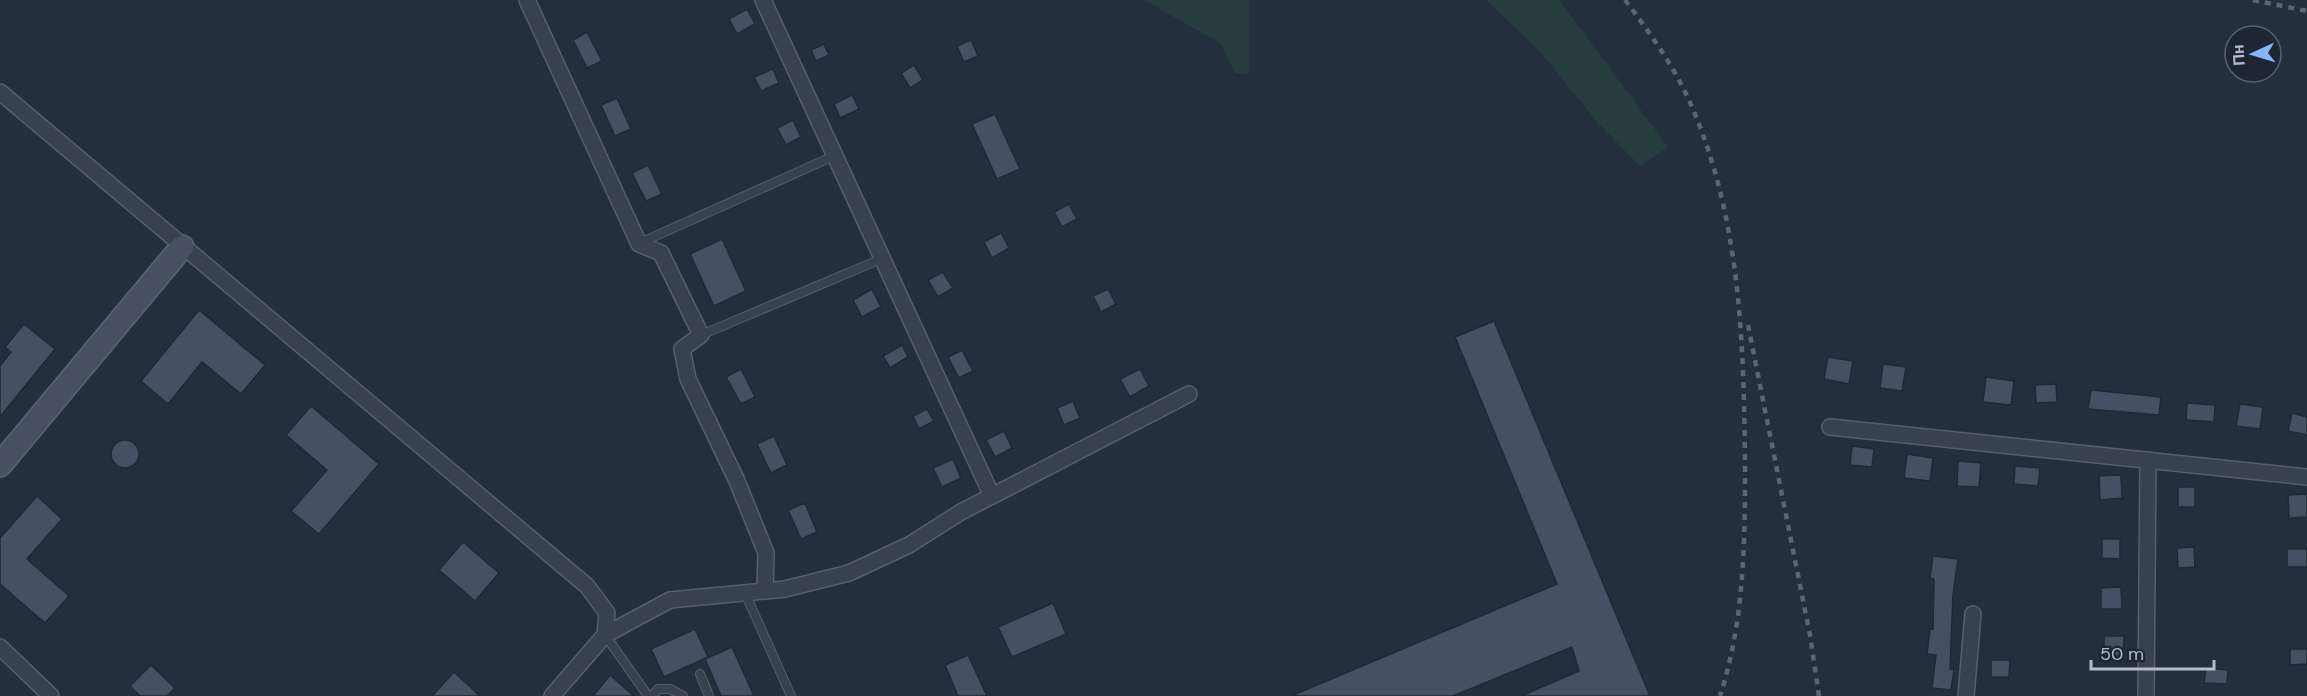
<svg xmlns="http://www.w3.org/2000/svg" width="2307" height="696" viewBox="0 0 2307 696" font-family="'DM Sans',sans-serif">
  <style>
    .green { fill: #263c3f }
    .building { fill: #455162; stroke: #1f2835; stroke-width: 1.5 }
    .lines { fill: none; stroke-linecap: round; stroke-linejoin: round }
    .lane-casing { stroke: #565f6c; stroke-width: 10 }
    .street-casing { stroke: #565f6c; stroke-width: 18 }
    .secondary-casing { stroke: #565f6c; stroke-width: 26 }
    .lane { stroke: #38414e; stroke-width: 8 }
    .street { stroke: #38414e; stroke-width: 15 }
    .secondary { stroke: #465061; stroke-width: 22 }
    .rail { stroke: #5a6575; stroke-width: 4.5; stroke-dasharray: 6 6; stroke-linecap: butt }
  </style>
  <rect width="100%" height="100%" fill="#242f3e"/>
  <g class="green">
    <path d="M1144 0H1249V74L1235 73 1220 43Z"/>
    <path d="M1486 0H1559L1668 147 1640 166 1597 122 1541 53Z"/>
  </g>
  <g class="building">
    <path d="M747 9 755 24 737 34 729 19Z"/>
    <path d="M587 32 602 61 587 68 573 40Z"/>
    <path d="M971 40 978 56 964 62 957 46Z"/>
    <path d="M824 44 829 55 816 61 811 50Z"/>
    <path d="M914 65 923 80 910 88 901 73Z"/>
    <path d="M773 69 779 83 761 91 754 77Z"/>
    <path d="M852 95 859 109 840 118 834 104Z"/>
    <path d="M617 98 631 129 615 136 601 105Z"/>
    <path d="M995 114 1020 169 997 179 972 124Z"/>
    <path d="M793 120 801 137 786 145 777 128Z"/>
    <path d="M648 165 662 194 646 201 632 173Z"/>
    <path d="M1069 204 1077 219 1062 227 1054 212Z"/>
    <path d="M1001 233 1009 248 992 258 984 242Z"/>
    <path d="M722 239 746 291 714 306 690 254Z"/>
    <path d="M943 272 953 288 938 297 928 280Z"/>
    <path d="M872 289 881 307 862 317 853 300Z"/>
    <path d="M1108 289 1116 304 1101 312 1093 296Z"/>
    <path d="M199 310 265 365 241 394 202 362 168 404 141 381Z"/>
    <path d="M1494 321 1650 696H1521L1579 671 1572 647 1453 696H1291L1557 584 1455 337Z"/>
    <path d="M24 324 55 349 0 417V366L11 352 5 347Z"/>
    <path d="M902 345 908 357 890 368 883 356Z"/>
    <path d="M962 350 973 371 959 378 948 357Z"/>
    <path d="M1828 357 1853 361 1849 384 1824 379Z"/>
    <path d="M1883 364 1906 367 1902 391 1880 388Z"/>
    <path d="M741 369 755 397 741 404 726 377Z"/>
    <path d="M1140 369 1149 386 1130 397 1120 379Z"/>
    <path d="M1986 377 2014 381 2011 405 1983 402Z"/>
    <path d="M2056 384 2057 402 2036 403 2035 385Z"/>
    <path d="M2091 390 2161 397 2159 415 2088 409Z"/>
    <path d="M1073 401 1080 418 1064 425 1057 408Z"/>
    <path d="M2187 403 2215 405 2214 422 2186 420Z"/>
    <path d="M2240 404 2263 407 2260 429 2236 426Z"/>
    <path d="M311 406 379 464 319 534 291 511 327 470 286 435Z"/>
    <path d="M927 409 934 421 919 429 913 416Z"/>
    <path d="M2292 413 2307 417V435L2288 431Z"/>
    <path d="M1004 431 1012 448 995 457 986 440Z"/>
    <path d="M774 436 787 465 771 473 757 444Z"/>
    <circle cx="125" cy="454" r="14"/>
    <path d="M1852 446 1874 449 1872 467 1850 465Z"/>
    <path d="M1907 454 1933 458 1930 481 1904 478Z"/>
    <path d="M953 459 961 478 942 487 933 468Z"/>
    <path d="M1958 461 1981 463 1979 487 1957 486Z"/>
    <path d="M2015 466 2040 468 2038 486 2014 484Z"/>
    <path d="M2121 475 2122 498 2100 500 2099 476Z"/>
    <rect x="2178" y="487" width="17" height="20"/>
    <path d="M2307 494V517L2289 518 2288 495Z"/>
    <path d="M37 496 62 519 27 559 69 596 45 623 0 584V538Z"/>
    <path d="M805 503 817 532 801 539 788 510Z"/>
    <path d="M2102 539H2120V559L2102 558Z"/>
    <path d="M463 542 499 573 475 601 439 570Z"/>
    <path d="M2194 547 2195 567 2178 568 2177 548Z"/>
    <rect x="2287" y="549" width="20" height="18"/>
    <path d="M1933 556 1958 559 1953 595 1950 669H1954L1951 690 1932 688 1936 655 1927 654 1930 629H1933L1934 579 1930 578Z"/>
    <path d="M2121 587 2122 609H2101V588Z"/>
    <path d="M1053 603 1066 634 1012 657 998 627Z"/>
    <path d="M695 629 708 657 664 677 651 649Z"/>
    <path d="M2104 636H2124L2123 656H2104Z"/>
    <path d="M732 647 754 696H721L705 659Z"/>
    <path d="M2290 649H2307V664L2290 665Z"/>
    <path d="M968 655 987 696H958L945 665Z"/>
    <path d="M1991 660H2010L2009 677H1991Z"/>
    <path d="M151 665 175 688 167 696H140L130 686Z"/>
    <path d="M2206 668 2228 670 2227 684 2204 683Z"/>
    <path d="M454 672 480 696H432Z"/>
    <path d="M610 675 634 696H593Z"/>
  </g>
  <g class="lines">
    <defs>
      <g id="lane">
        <path d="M640 243 836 155"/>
        <path d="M701 335 881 259"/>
        <path d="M745 593 791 696"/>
        <path d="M605 635 648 696"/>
        <path d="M700 674 709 696"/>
        <path d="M652 696 658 689H670L683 696"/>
      </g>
      <g id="street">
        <path d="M527 0 639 244 661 253 701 335 682 349 688 379 737 481 766 553 765 591"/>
        <path d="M763 0 992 496"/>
        <path d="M0 92 587 586 607 613 605 635"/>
        <path d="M1830 427 2307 477"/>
        <path d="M0 647 51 696"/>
        <path d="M552 696 605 635 670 600 785 589 849 573 909 545 961 512 1189 394"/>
        <path d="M1966 696 1973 614"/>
        <path d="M2146 696 2148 460"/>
      </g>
      <path id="secondary" d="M0 465 182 247"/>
    </defs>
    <use href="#lane" class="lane-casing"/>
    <use href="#street" class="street-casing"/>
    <use href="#secondary" class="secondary-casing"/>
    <use href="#lane" class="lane"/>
    <use href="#street" class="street"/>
    <use href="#secondary" class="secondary"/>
    <g class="rail">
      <path d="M1625 0C1650 33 1676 69 1692 107 1741 221 1744 346 1745 468 1745 545 1744 622 1720 696"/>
      <path d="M2253 0 2307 11"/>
      <path d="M1748 325 1810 635 1819 696"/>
    </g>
  </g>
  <g transform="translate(2253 54) rotate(266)"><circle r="28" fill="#1d2633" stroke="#59626f" stroke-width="1.5"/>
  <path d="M0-4.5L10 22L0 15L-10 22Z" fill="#8ab4f8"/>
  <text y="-9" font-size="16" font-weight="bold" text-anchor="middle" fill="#b4bcc9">Пн</text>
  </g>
  <path d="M2091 660v9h123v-9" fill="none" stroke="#b4bcc9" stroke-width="3"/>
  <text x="2100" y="660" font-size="18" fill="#b4bcc9" stroke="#1d2633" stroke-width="4.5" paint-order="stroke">50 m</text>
</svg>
